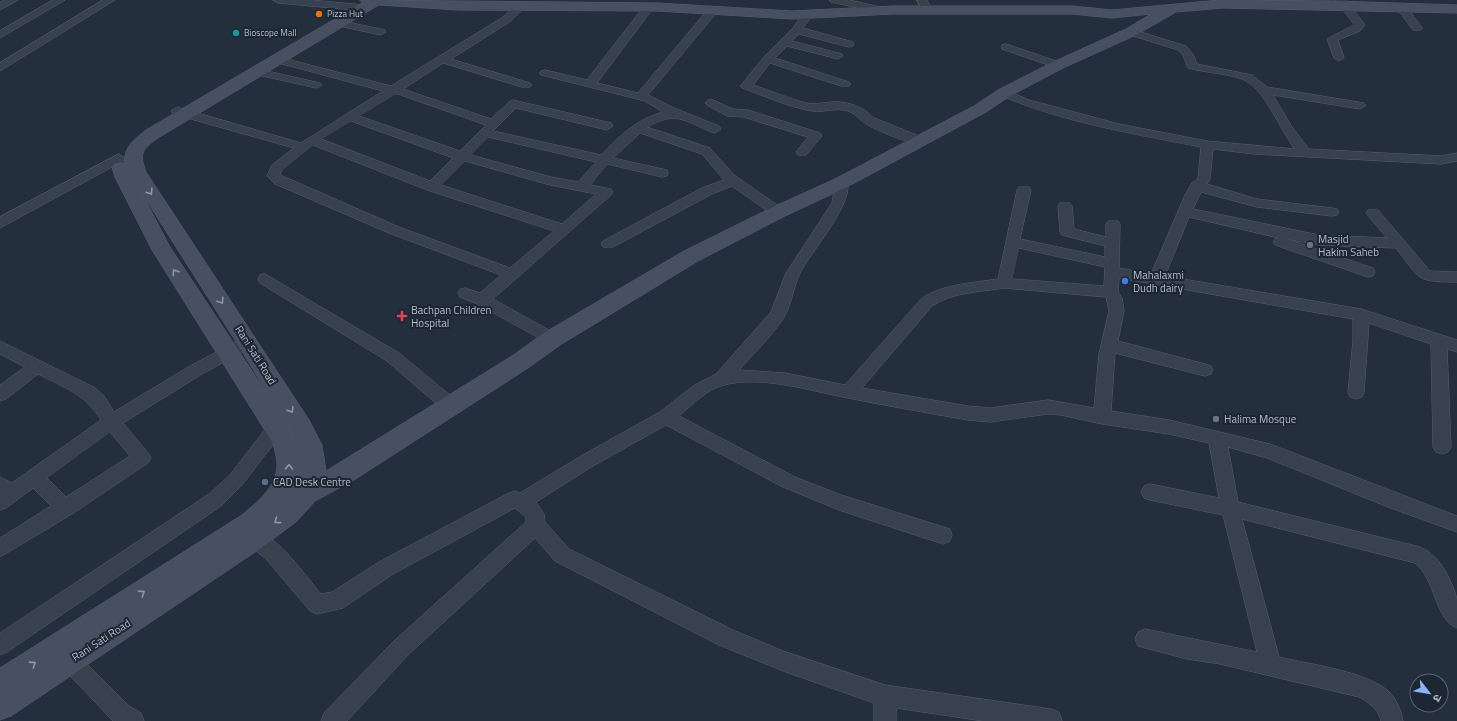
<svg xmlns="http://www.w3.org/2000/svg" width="1457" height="721" viewBox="0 0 1457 721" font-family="'Titillium Web','Noto Sans Devanagari',sans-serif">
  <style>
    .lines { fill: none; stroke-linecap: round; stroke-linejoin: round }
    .street-casing { stroke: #565f6c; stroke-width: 1 }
    .secondary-casing { stroke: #565f6c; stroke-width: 1 }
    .street { fill: #38414e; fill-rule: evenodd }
    .secondary { fill: #465061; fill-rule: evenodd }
    .oneway { stroke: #8e96a5 }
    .food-dot { fill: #e8710a; stroke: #1d2633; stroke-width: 1.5 }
    .culture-dot { fill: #0f9aa8; stroke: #1d2633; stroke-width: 1.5 }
    .worship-dot { fill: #6b7280; stroke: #1d2633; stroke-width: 1.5 }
    .shop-dot { fill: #3f7fe0; stroke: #1d2633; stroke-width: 1.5 }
    .health-dot { fill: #e0444e; stroke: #1d2633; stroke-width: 1.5 }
    .service-dot { fill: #5c6f8a; stroke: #1d2633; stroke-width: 1.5 }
    .labels { text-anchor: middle; stroke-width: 4; stroke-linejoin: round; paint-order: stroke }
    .far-poi-label { font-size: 9px; fill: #b4bcc9; stroke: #1d2633; text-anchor: start }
    .poi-label { font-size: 11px; fill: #b4bcc9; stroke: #1d2633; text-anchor: start }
    .street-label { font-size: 11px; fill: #b4bcc9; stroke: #1d2633 }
  </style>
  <rect width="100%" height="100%" fill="#242f3e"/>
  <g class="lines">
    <defs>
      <g id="street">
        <path d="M5 0H18L0 10V3Z"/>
        <path d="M53 0H65L0 38V31Z"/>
        <path d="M103 0H115L0 71V63Z"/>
        <path d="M273 0H311L364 5 369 8 364 11 278 3Z"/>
        <path d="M830 0H849L889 9 890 11 885 14 831 2Z"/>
        <path d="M917 0H927L932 10 931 12H923Z"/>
        <path d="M1336 0H1346L1365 25 1360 31 1338 40 1344 58 1339 61 1334 58 1327 39 1354 25Z"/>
        <path d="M520 4 525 7 511 21 451 59 530 83 532 85 530 87H522L443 63 403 89 491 119 509 102 513 100 611 123 613 126 607 130 516 108 493 131 601 155C619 136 637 119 663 112L645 101 541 75 539 73 541 71 545 70 587 80 645 5 649 4 654 7 597 83 638 93 709 8H717L718 10 717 12 648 95 674 108 719 126 721 129 715 133 711 132C683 120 676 111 647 127L710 148 734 175 783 209 785 212 783 215H773L732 186 712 194 613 247H603L601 244 603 241 702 188 724 180 702 154 640 133 613 158 667 170 668 173 667 176 662 177 607 164 590 185 611 189 613 192 611 195 493 299 558 335 560 339 558 343 552 345 477 304 460 297 458 293 460 289 465 288 480 293 501 275 389 233 275 184 267 176 272 165 294 148 173 114 171 111 177 107 301 143 383 91 275 62 273 60 275 58 279 57 391 86 503 17 516 5ZM395 94H398L486 125 460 151 359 116ZM351 121 453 158 430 181 321 139ZM488 137 596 162 578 182 551 177 471 155ZM313 145 427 190 554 231 510 268 399 227 280 175 282 170ZM465 161 550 185 596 194 562 224 441 185Z"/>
        <path d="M1402 5 1406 6 1421 26 1422 28 1421 30H1413L1398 10 1397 8Z"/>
        <path d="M808 11 813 14 803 28 853 42 854 44 853 46 849 47 799 34 792 41 842 54 843 56 838 59 787 46 775 58 849 82 851 84 849 86H841L770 63 753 85C771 91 788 98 806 103 816 105 824 102 834 102 846 101 865 107 872 117L924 138 926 141 924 144C914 146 874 130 865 123 857 118 858 115 848 111 835 107 824 113 812 111 788 107 765 96 742 88L740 86 742 84 764 57 793 28 804 12Z"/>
        <path d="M338 20 385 30 386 32 381 35 334 25 333 23 334 21Z"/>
        <path d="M1131 29 1186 46 1193 54 1197 64 1252 75 1267 87 1364 103 1366 105 1360 109 1273 95 1292 127 1309 149 1441 156 1457 153V161L1441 164 1254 154 1213 149 1210 179 1207 184 1257 199 1332 208 1337 209 1339 212 1337 215 1332 216 1257 207 1201 192 1193 209 1319 235 1387 238 1366 213 1368 210H1378L1430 271 1457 272V282C1415 282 1421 280 1396 248L1319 245 1287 239 1373 268 1375 272 1373 276 1368 277 1275 245 1273 242 1275 239 1279 238 1189 217 1165 276 1361 309 1457 340V352L1447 349 1451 447 1448 452 1442 454 1436 452 1433 447 1431 344 1369 323 1364 392 1362 397 1356 399 1350 397 1348 392 1353 341V319L1119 278 1118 292 1122 298 1124 311 1118 341 1205 364 1211 366 1213 370 1211 374 1205 376 1115 353 1111 411 1169 420 1270 444 1457 516V532L1388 507 1267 458 1228 447 1238 502 1420 547C1440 555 1451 579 1457 599 1457 608 1457 619 1457 628 1434 619 1436 579 1415 563L1242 519 1279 657C1308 664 1371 672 1390 693 1397 700 1401 711 1403 721H1381C1378 709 1370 703 1359 697L1220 664 1187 659 1138 646 1135 639 1138 632 1145 629 1257 652 1223 515 1150 500 1144 498 1141 492 1144 486 1150 484 1219 498 1209 443 1169 434 1102 424 1061 415 1048 414 990 422 968 420C928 413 888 406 848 398 811 391 761 375 724 385 707 389 692 405 679 416L795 477 841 495 950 529 952 535 950 541 943 544 839 510 783 487 666 425 593 466 536 502 544 514 545 522 569 549 733 630 783 651 885 685 1051 709 1059 712 1062 721H983L896 708V721H874V703L783 671 719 645 555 561 535 538 408 655 347 721H321L324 713 394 641 526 522V517L515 508 393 574 343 608 317 614 310 611 267 560 248 544 246 538 248 532 255 529C280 539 304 574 321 594L332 592 379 562 509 493 515 491 520 493 581 456 660 412 693 386 716 374 771 312 786 273 832 203 836 180H846C858 199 809 254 800 273 793 288 792 305 783 319 771 337 753 354 739 370L785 373 845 385 922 298C943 284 972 283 998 279L1017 190 1019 187H1029L1031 190 1020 239 1105 257V246L1062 235 1060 232 1058 206 1060 203H1070L1072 206 1074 229 1106 237V224L1108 221H1118L1120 224 1119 268 1151 274 1185 195 1192 183 1198 179 1201 147C1135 134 1061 122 1000 95L998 93 1000 91H1008L1029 100 1119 124 1207 141 1295 149C1279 129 1265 88 1242 79 1225 73 1206 73 1188 68L1183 55 1178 50 1127 34 1126 32ZM1019 248 1105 267 1104 286 1012 279ZM1004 288 1106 297 1109 311 1099 354 1094 408 1048 400 990 408 968 406 862 388 932 306C952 292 981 292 1004 288Z"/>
        <path d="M1006 44 1062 63 1064 65 1062 67H1054L1002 49 1001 47 1002 45Z"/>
        <path d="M258 69 320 83 322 85 316 88 254 74 252 72Z"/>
        <path d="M711 99 733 109 748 110 820 133 822 136 806 155H798L796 152 808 137 743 117 727 116 707 105 705 103 707 101Z"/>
        <path d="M119 154 125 158 123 161 0 228V217Z"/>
        <path d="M265 274 399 353 457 401 459 406 457 411 451 413 445 411 387 361 260 283 258 279 260 275Z"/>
        <path d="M248 336 254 338 256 342 254 346 202 374 123 423 148 453 151 458 148 463 72 514 0 557V538L51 506 33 488 6 508 0 510V477L12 483 101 420C84 393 65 388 38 374L6 399 0 401V385L25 367 0 354V341L95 388 104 396 114 412 190 366ZM110 432 130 456 66 497 47 478Z"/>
        <path d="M276 421 282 423 285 428 282 433 242 485 221 506 7 652 0 655V633L209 494 230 475 270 423Z"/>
        <path d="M69 650 76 653 129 706 141 713 144 721H113L62 667 59 660 62 653Z"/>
      </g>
      <path id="secondary" d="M360 0 657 3 792 11 893 6H1072L1112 10 1220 0 1333 1 1457 5V13L1222 8 1176 12 1136 35 1063 68 1010 96 986 112 847 187 785 216 698 261 560 345 528 368 354 480 315 501 297 521 264 546 11 716 0 720V668L242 515C269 492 287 477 271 440L152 250 115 177 112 167 115 163H125C123 147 135 139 146 130L362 3ZM379 5 459 10 657 11 792 19 893 14H1072L1112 18 1151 14 1126 29 1053 62 998 90 974 106 835 179 771 208 684 251 544 333 512 356 326 471 322 445 309 420 146 172C139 153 142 149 158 138ZM140 190 240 348 292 433 299 449 285 421 170 247Z"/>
    </defs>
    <use href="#street" class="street-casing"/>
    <use href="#secondary" class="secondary-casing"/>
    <use href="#street" class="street"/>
    <use href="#secondary" class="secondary"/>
  </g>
  <defs><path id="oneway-chevron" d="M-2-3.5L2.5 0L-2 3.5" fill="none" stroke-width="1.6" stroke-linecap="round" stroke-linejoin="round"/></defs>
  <g class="oneway">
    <use href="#oneway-chevron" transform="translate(150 192) rotate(57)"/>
    <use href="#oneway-chevron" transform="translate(175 272) rotate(-123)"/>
    <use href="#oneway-chevron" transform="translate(221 301) rotate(57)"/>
    <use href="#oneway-chevron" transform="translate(291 410) rotate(58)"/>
    <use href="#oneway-chevron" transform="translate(289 467) rotate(-89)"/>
    <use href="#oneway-chevron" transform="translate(277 521) rotate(143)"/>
    <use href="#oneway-chevron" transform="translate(142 593) rotate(-33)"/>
    <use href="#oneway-chevron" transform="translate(33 664) rotate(-33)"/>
  </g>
  <circle class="food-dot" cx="319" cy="14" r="4"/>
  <circle class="culture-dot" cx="236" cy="33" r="4"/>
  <g class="worship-dot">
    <circle cx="1310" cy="245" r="4"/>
    <circle cx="1216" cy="419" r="4"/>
  </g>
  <circle class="shop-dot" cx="1125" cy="281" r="4"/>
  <path class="health-dot" d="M400 310h4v4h4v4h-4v4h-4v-4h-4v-4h4z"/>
  <circle class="service-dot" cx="265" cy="482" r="4"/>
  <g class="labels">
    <g class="far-poi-label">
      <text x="327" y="17">Pizza Hut</text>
      <text x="244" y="36">Bioscope Mall</text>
    </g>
    <g class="poi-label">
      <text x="1318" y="243">Masjid<tspan x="1318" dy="13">Hakim Saheb</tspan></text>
      <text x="1133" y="279">Mahalaxmi<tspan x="1133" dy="13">Dudh dairy</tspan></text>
      <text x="411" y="314">Bachpan Children<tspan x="411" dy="13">Hospital</tspan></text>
      <text x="1224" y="423">Halima Mosque</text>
      <text x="273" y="486">CAD Desk Centre</text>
    </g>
    <g class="street-label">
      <text transform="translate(256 355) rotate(58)" y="4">Rani Sati Road</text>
      <text transform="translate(101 640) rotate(-33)" y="4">Rani Sati Road</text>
    </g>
  </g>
  <g transform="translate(1429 693) rotate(121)"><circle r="19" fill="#1d2633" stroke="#59626f"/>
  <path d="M0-3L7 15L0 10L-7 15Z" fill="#8ab4f8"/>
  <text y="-6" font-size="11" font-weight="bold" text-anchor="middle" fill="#b4bcc9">उ</text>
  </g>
</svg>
